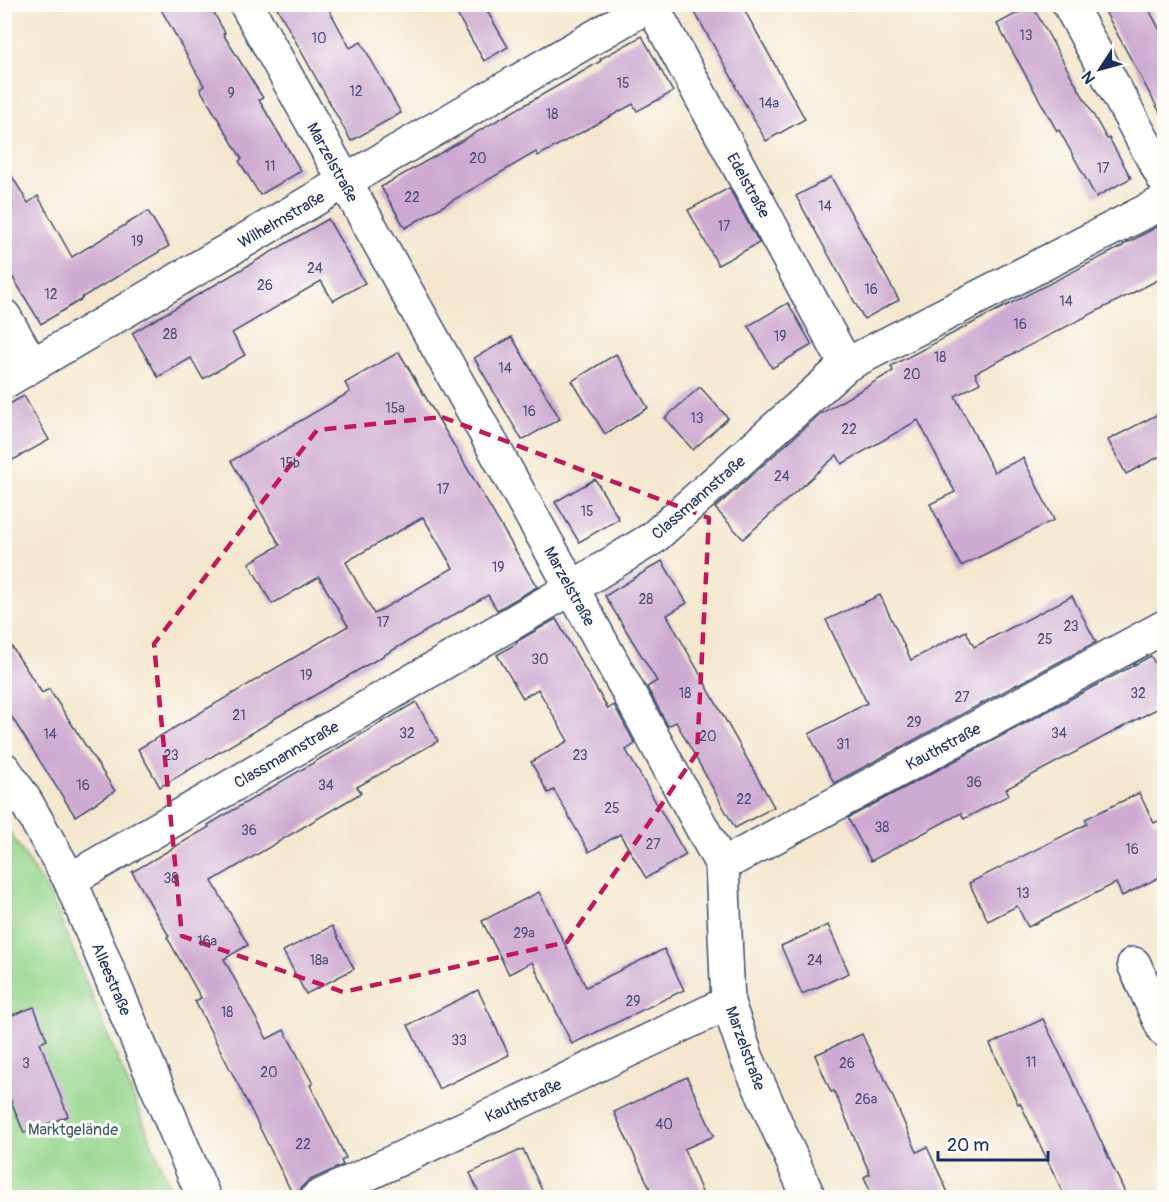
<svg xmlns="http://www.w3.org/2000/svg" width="1169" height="1202" viewBox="0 0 1169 1202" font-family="Pangolin,sans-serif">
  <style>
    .green { fill: #95d58b; stroke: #588274; stroke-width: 1.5 }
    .building { fill: #ceaad2; fill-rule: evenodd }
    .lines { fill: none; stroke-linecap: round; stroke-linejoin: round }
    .minor-casing { stroke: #3c4b6f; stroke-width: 36 }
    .minor { stroke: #fff; stroke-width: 33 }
    .marked { fill: none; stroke: #c2185b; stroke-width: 4.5; stroke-dasharray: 12 8; stroke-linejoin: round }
    .labels { text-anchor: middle; stroke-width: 6; stroke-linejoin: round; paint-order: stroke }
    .number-label { font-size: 14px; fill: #484e7b }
    .street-label { font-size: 16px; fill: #1b2f5e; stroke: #fdfcf7 }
    .park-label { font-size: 16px; fill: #40616c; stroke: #fdfcf7 }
  </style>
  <rect width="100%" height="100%" fill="#fdfcf7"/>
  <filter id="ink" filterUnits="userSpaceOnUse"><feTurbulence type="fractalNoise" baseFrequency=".0167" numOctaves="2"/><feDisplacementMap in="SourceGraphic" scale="12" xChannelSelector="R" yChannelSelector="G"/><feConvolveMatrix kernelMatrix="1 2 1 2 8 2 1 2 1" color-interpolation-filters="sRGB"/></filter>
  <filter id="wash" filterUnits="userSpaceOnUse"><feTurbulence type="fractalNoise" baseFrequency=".008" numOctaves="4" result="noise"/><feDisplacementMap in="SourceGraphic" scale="24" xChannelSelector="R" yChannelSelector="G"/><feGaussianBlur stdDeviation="1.35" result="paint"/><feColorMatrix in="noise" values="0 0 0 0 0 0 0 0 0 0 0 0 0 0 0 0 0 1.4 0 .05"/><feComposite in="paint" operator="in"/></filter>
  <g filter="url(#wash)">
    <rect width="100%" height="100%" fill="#f4e7ce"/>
    <path class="green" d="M4 823 52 899 174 1197H5Z"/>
    <g id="blocks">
      <g class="building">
        <path d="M158 4H209L225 33 223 34 263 98 259 100 301 171 260 195 239 161 242 159 200 89 204 86Z"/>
        <path d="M275 4H326L350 48 361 42 401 113 351 141Z"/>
        <path d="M451 4H483L508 47 484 61Z"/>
        <path d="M690 4H741L805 119 766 141 735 86 736 85Z"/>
        <path d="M1101 4H1146L1164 38V120Z"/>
        <path d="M1032 5 1069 72 1107 139 1109 138 1131 178 1096 197 1059 130 1057 131 997 24Z"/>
        <path d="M642 36 673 92 637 111 633 104 538 156 536 152 405 228 381 187 575 76 601 61 600 59Z"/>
        <path d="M4 163 28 203 38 196 72 257 148 211 169 246 81 298 82 299 41 324 4 263Z"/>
        <path d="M831 177 899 300 864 319 796 196Z"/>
        <path d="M729 188 759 243 718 265 688 210Z"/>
        <path d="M328 219 365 283 333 301 321 281 232 333 245 355 203 379 191 358 158 377 132 333Z"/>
        <path d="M1164 223V277L975 373 980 383 955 396 994 472 1023 458 1054 520 961 566 930 504 955 492 918 420 842 464 837 455 743 539 715 508 820 414 893 371 891 366 986 316 1123 246V245Z"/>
        <path d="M788 303 812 345 772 368 748 326Z"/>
        <path d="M512 337 560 419 522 440 474 358Z"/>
        <path d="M399 352 537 587 497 610 488 595 272 720V721L160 787 138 749 348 626 319 577 272 604 249 563 280 545 231 461 350 392 345 383ZM423 517 453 568 374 614 346 562Z"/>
        <path d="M616 354 648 408 605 434 572 381Z"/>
        <path d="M700 387 728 418 693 450 665 418Z"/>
        <path d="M24 396 49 440 4 465V407Z"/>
        <path d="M1164 411V454L1126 474 1108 440Z"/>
        <path d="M595 479 619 519 579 542 555 502Z"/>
        <path d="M662 561 687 603 667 615 774 807 735 828 676 722 668 726 647 687 657 681 605 596Z"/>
        <path d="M880 595 911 660 966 631 974 647 1072 596 1096 642 834 783 809 734 867 703 826 620Z"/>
        <path d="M556 619 608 709 614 705 635 744 626 750 686 855 646 878 620 834 589 852 554 790 548 793 531 762 568 741 538 689 523 698 497 655 517 643 516 642Z"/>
        <path d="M4 635 42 693 49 689 115 791 75 816 4 705Z"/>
        <path d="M1151 656 1164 681V705L1006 789 1009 795 964 819 961 813 871 861 848 818Z"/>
        <path d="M416 702 438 741 357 787 361 793 212 881 248 945 224 959 267 1039 284 1030 313 1084 310 1085 346 1158 341 1161 343 1165 308 1181 301 1188 298 1197H294L248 1104 195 1001 201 998 167 937 169 936 132 872 209 827 208 825Z"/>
        <path d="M1139 793 1154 823 1164 818V875L1122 896 1116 883 1028 927 1017 906 988 921 969 883 1087 824 1085 819Z"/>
        <path d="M539 892 586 987 664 949 684 990 572 1044 532 962 509 974 482 921Z"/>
        <path d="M828 925 849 973 802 994 781 946Z"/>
        <path d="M332 926 354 969 306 994 283 951Z"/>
        <path d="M478 990 509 1055 439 1089 408 1025Z"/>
        <path d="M34 1007 47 1040 40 1043 68 1116 24 1133 4 1084V1018Z"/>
        <path d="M1043 1019 1072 1079 1127 1197H1065L1020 1103 1018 1104 990 1044Z"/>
        <path d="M862 1034 879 1071 881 1070 917 1152 927 1147 950 1197H873L864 1177 870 1174 834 1091 831 1092 815 1055Z"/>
        <path d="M687 1077 714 1136 684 1149 704 1197H654L614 1112Z"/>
        <path d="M523 1149 545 1197H481L470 1173Z"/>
      </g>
    </g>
  </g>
  <g filter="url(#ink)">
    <use href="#blocks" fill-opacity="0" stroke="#3c4b6f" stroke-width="1.5"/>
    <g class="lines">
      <defs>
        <g id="minor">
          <path d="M246 4 572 588 722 865 728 1003 747 1058 809 1198"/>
          <path d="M651 4 846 365"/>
          <path d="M1069 4 1164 179"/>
          <path d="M4 316 32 365"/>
          <path d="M4 382 344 182 651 4"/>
          <path d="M4 769 25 800 70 880 204 1198"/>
          <path d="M722 865 1164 627"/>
          <path d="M70 880 572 588 653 538 846 365 1164 202"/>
          <path d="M1134 964 1164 1030"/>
          <path d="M317 1198 728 1003"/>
        </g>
      </defs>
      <use href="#minor" class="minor-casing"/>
      <use href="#minor" class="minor"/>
    </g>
  </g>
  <path class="marked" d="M442 417 709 518 697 753 567 942 343 992 182 936 154 644 317 430Z"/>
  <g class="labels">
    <g class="number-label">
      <text x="1026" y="40">13</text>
      <text x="319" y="43">10</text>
      <text x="623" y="88">15</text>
      <text x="356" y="96">12</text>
      <text x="231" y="98">9</text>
      <text x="769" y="108">14a</text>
      <text x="552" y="119">18</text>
      <text x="478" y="163">20</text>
      <text x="270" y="171">11</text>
      <text x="1103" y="173">17</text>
      <text x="412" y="202">22</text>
      <text x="825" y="211">14</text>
      <text x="724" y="231">17</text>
      <text x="137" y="246">19</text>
      <text x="315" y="273">24</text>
      <text x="265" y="290">26</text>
      <text x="871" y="294">16</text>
      <text x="51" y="299">12</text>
      <text x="1066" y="306">14</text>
      <text x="1020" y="329">16</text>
      <text x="170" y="339">28</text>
      <text x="780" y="341">19</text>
      <text x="940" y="362">18</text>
      <text x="505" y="373">14</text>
      <text x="912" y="379">20</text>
      <text x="395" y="413">15a</text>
      <text x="529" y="416">16</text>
      <text x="697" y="423">13</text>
      <text x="849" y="434">22</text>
      <text x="290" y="468">15b</text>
      <text x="782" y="481">24</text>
      <text x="443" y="494">17</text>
      <text x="587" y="516">15</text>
      <text x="498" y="572">19</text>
      <text x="646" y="604">28</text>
      <text x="383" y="627">17</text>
      <text x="1071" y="631">23</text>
      <text x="1045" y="644">25</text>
      <text x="540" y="664">30</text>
      <text x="306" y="680">19</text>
      <text x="685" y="698">18</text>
      <text x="1138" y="698">32</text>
      <text x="962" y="702">27</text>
      <text x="239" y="720">21</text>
      <text x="914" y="727">29</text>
      <text x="407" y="738">32</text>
      <text x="1059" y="738">34</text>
      <text x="50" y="739">14</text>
      <text x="708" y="741">20</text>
      <text x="843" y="749">31</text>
      <text x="171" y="760">23</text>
      <text x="580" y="760">23</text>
      <text x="974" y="787">36</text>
      <text x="83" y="790">16</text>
      <text x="326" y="790">34</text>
      <text x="744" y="804">22</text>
      <text x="612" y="813">25</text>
      <text x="882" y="832">38</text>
      <text x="249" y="835">36</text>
      <text x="653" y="849">27</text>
      <text x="1132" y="854">16</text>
      <text x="171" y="883">38</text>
      <text x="1023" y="898">13</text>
      <text x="524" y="938">29a</text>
      <text x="207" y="946">16a</text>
      <text x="319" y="965">18a</text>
      <text x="815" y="965">24</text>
      <text x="633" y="1006">29</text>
      <text x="227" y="1017">18</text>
      <text x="459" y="1045">33</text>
      <text x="1031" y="1067">11</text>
      <text x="26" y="1068">3</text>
      <text x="847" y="1068">26</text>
      <text x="269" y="1077">20</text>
      <text x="866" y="1104">26a</text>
      <text x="664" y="1129">40</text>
      <text x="303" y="1149">22</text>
    </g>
    <g class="street-label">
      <text transform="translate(333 162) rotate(61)" y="6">Marzelstraße</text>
      <text transform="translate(749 185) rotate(61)" y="6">Edelstraße</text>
      <text transform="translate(281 219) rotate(-30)" y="6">Wilhelmstraße</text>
      <text transform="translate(698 497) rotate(-41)" y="6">Classmannstraße</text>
      <text transform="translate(570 586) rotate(61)" y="6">Marzelstraße</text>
      <text transform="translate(943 746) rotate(-28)" y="6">Kauthstraße</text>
      <text transform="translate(286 754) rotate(-30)" y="6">Classmannstraße</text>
      <text transform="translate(112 979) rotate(67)" y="6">Alleestraße</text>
      <text transform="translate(746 1048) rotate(70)" y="6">Marzelstraße</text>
      <text transform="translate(523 1100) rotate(-25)" y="6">Kauthstraße</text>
    </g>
    <g class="park-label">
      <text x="73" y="1135">Marktgelände</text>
    </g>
  </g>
  <rect width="1169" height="1202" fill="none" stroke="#fdfcf7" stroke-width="24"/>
  <g transform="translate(1100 69) rotate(234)" stroke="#fdfcf7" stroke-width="4.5" paint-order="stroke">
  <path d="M0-4.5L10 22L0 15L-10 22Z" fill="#1b2f5e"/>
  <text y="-9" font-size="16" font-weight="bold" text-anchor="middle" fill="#1b2f5e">N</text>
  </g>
  <path d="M938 1151v9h110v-9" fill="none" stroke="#1b2f5e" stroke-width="3"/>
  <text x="947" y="1151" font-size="18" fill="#1b2f5e" stroke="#fdfcf7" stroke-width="4.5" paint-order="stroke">20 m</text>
</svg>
